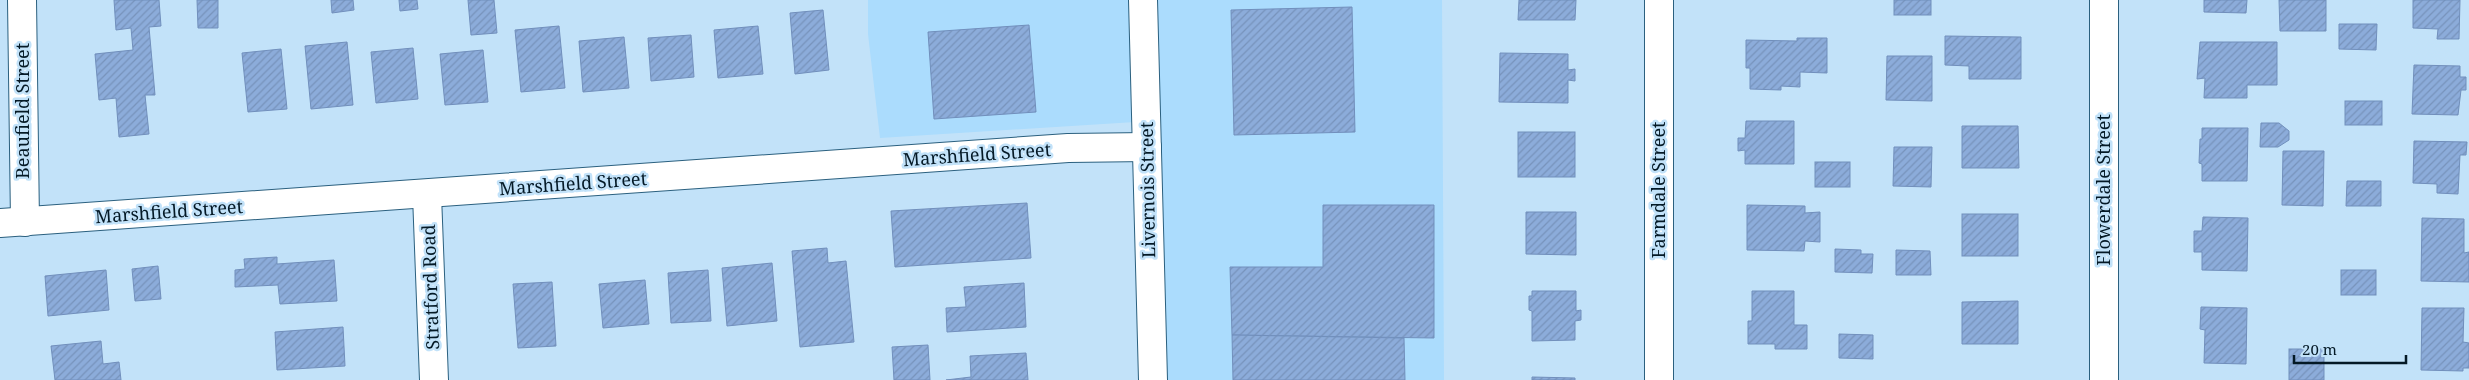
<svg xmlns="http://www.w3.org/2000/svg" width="2469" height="380" viewBox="0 0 2469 380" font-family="'Noto Serif',serif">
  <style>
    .built { fill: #abdcfd }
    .building { fill: url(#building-hatch); stroke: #718fbc }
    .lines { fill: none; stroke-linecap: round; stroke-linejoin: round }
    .street-casing { stroke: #2b607f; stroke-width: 30 }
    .secondary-casing { stroke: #2b607f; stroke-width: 30 }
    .street { stroke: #fff; stroke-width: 28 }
    .secondary { stroke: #fff; stroke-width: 28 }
    .labels { text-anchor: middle; stroke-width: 5; stroke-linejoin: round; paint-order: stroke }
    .street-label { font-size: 18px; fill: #041926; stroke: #c2e2f9 }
  </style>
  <defs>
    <pattern id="building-hatch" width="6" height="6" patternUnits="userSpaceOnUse" patternTransform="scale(1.25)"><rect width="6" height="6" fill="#8cacda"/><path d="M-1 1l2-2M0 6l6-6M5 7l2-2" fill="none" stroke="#7793bb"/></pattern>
  </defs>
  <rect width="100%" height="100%" fill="#c2e2f9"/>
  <path class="built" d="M868 0H1442L1444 380H1152L1151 121 880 138 868 34Z"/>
  <g class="building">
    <path d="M114 0H159L161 26 149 27 155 95H145L149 134 119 137 116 98 99 100 95 54 133 50 131 28 116 30Z"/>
    <path d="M197 0H218V28H198Z"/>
    <path d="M331 0H353L354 10 332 13Z"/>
    <path d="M399 0H417L418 9 400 11Z"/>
    <path d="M468 0H494L497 33 471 35Z"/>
    <path d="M1519 0H1576L1575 20H1518Z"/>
    <rect x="1894" y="0" width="37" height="15"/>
    <path d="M2204 0H2247L2246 13 2204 12Z"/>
    <path d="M2279 0H2326V31H2280Z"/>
    <path d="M2413 0H2460L2459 39H2437L2438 29 2413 28Z"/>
    <path d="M1352 7 1355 132 1234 135 1231 10Z"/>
    <path d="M823 10 829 70 795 74 790 13Z"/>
    <path d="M2339 24H2377L2376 50 2339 49Z"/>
    <path d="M1029 25 1036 112 934 119 928 32Z"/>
    <path d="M559 26 565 88 521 92 515 30Z"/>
    <path d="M758 26 763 74 718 78 714 30Z"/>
    <path d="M691 35 694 77 651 81 648 38Z"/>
    <path d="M1945 36 2021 37V79H1969V66L1945 65Z"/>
    <path d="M624 37 629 88 583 92 579 41Z"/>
    <path d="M1797 38H1827V73L1800 72V87L1781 86V90L1750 89V68H1746V40L1797 41Z"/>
    <path d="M347 42 353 105 311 109 305 46Z"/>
    <path d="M2200 42H2277V85H2247V98H2204L2205 78 2197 79Z"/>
    <path d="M413 48 418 99 376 103 371 52Z"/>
    <path d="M281 49 287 109 248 112 242 53Z"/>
    <path d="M483 50 488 102 445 105 440 54Z"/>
    <path d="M1500 53 1568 54V70L1575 69V81L1568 80V103L1499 102Z"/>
    <path d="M1887 56H1932V101L1886 100Z"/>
    <path d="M2414 65 2460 66V77H2466V90H2461L2458 115 2412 114Z"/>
    <rect x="2345" y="101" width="37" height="24"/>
    <path d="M1746 121H1794V164H1745V150L1738 151V138H1745Z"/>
    <path d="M2261 123H2279L2289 131V140L2278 147H2260Z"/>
    <path d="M1962 126H2018L2019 168H1962Z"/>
    <path d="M2202 128H2248L2247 181H2202V164L2199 163 2200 139H2202Z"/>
    <rect x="1518" y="132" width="57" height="45"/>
    <path d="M2414 141 2467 142 2466 155H2460L2458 194 2437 193V184L2413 183Z"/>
    <path d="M1894 147H1932L1931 187 1893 186Z"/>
    <path d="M2283 151H2324L2323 206 2282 205Z"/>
    <rect x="1815" y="162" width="35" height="25"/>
    <path d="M2347 181H2381V206H2346Z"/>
    <path d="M1027 203 1031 258 895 267 891 211Z"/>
    <path d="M1323 205H1434V338L1232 335 1230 267H1323Z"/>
    <path d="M1747 205 1805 206V213L1820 212V242L1805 241 1804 251 1747 250Z"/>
    <path d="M1526 212H1576V255L1526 254Z"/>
    <rect x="1962" y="214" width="56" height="42"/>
    <path d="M2203 217 2248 218 2247 271 2202 270V252H2194V231H2202Z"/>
    <path d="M2422 218 2464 219V253L2469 252V282L2421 281Z"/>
    <path d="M827 248 828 263 846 261 854 342 800 347 792 251Z"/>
    <path d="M1835 249 1861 250V254H1873L1872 273 1835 272Z"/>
    <path d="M1896 250 1930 251 1931 275H1896Z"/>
    <path d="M277 257V264L334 260 337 301 280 304 278 285 235 287V270L245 269 244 259Z"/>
    <path d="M772 263 777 321 727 326 722 268Z"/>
    <path d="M158 266 161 299 135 301 132 269Z"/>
    <path d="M106 270 109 310 48 316 45 276Z"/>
    <path d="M708 270 711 321 671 323 668 273Z"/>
    <rect x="2341" y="270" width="35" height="25"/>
    <path d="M645 280 649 324 603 328 599 284Z"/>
    <path d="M552 282 556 346 518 348 513 284Z"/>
    <path d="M1024 283 1026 327 947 332 946 308 966 307 964 287Z"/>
    <path d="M1532 291H1576V311L1581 310V320L1575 321V340L1532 341V311L1529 310V296H1532Z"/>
    <path d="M1752 291H1794V325H1807V349H1775V344H1748V321H1752Z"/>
    <path d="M2018 301V344H1962V302Z"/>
    <path d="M2201 307 2247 308 2246 364 2204 363 2205 330 2200 329Z"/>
    <path d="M2422 308H2464L2463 342 2469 343V368H2463V371L2421 370Z"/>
    <path d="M343 327 345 366 277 370 275 332Z"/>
    <path d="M1839 334 1873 335V359L1839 358Z"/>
    <path d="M1232 335 1404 338 1405 380H1233Z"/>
    <path d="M101 341 103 364 119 362 121 380H55L51 346Z"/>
    <path d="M928 345 930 380H894L892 347Z"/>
    <rect x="2289" y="349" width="35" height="31"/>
    <path d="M1026 353 1028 380H946L971 377 970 356Z"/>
    <path d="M1532 377 1575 378V380H1532Z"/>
  </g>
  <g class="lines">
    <defs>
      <g id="street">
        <path d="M22 0 25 222"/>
        <path d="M427 195 434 380"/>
        <path d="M0 223 1068 148 1147 147"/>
        <path d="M1659 380V0"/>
        <path d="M2104 380V0"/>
      </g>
      <path id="secondary" d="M1143 0 1153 380"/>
    </defs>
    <use href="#street" class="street-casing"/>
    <use href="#secondary" class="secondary-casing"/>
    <use href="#street" class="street"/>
    <use href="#secondary" class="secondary"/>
  </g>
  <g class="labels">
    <g class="street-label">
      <text transform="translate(23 111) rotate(-90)" y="6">Beaufield Street</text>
      <text transform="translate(977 155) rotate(-4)" y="6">Marshfield Street</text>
      <text transform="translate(573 184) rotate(-4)" y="6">Marshfield Street</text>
      <text transform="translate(1148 190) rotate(-91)" y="6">Livernois Street</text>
      <text transform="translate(1659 190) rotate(-90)" y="6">Farmdale Street</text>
      <text transform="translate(2104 190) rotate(-90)" y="6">Flowerdale Street</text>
      <text transform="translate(169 212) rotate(-4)" y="6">Marshfield Street</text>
      <text transform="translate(431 287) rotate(-92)" y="6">Stratford Road</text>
    </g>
  </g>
  <path d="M2294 355v8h112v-8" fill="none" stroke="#041926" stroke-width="2.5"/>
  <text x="2302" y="355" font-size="15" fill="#041926" stroke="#c2e2f9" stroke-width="4" paint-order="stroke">20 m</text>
</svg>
